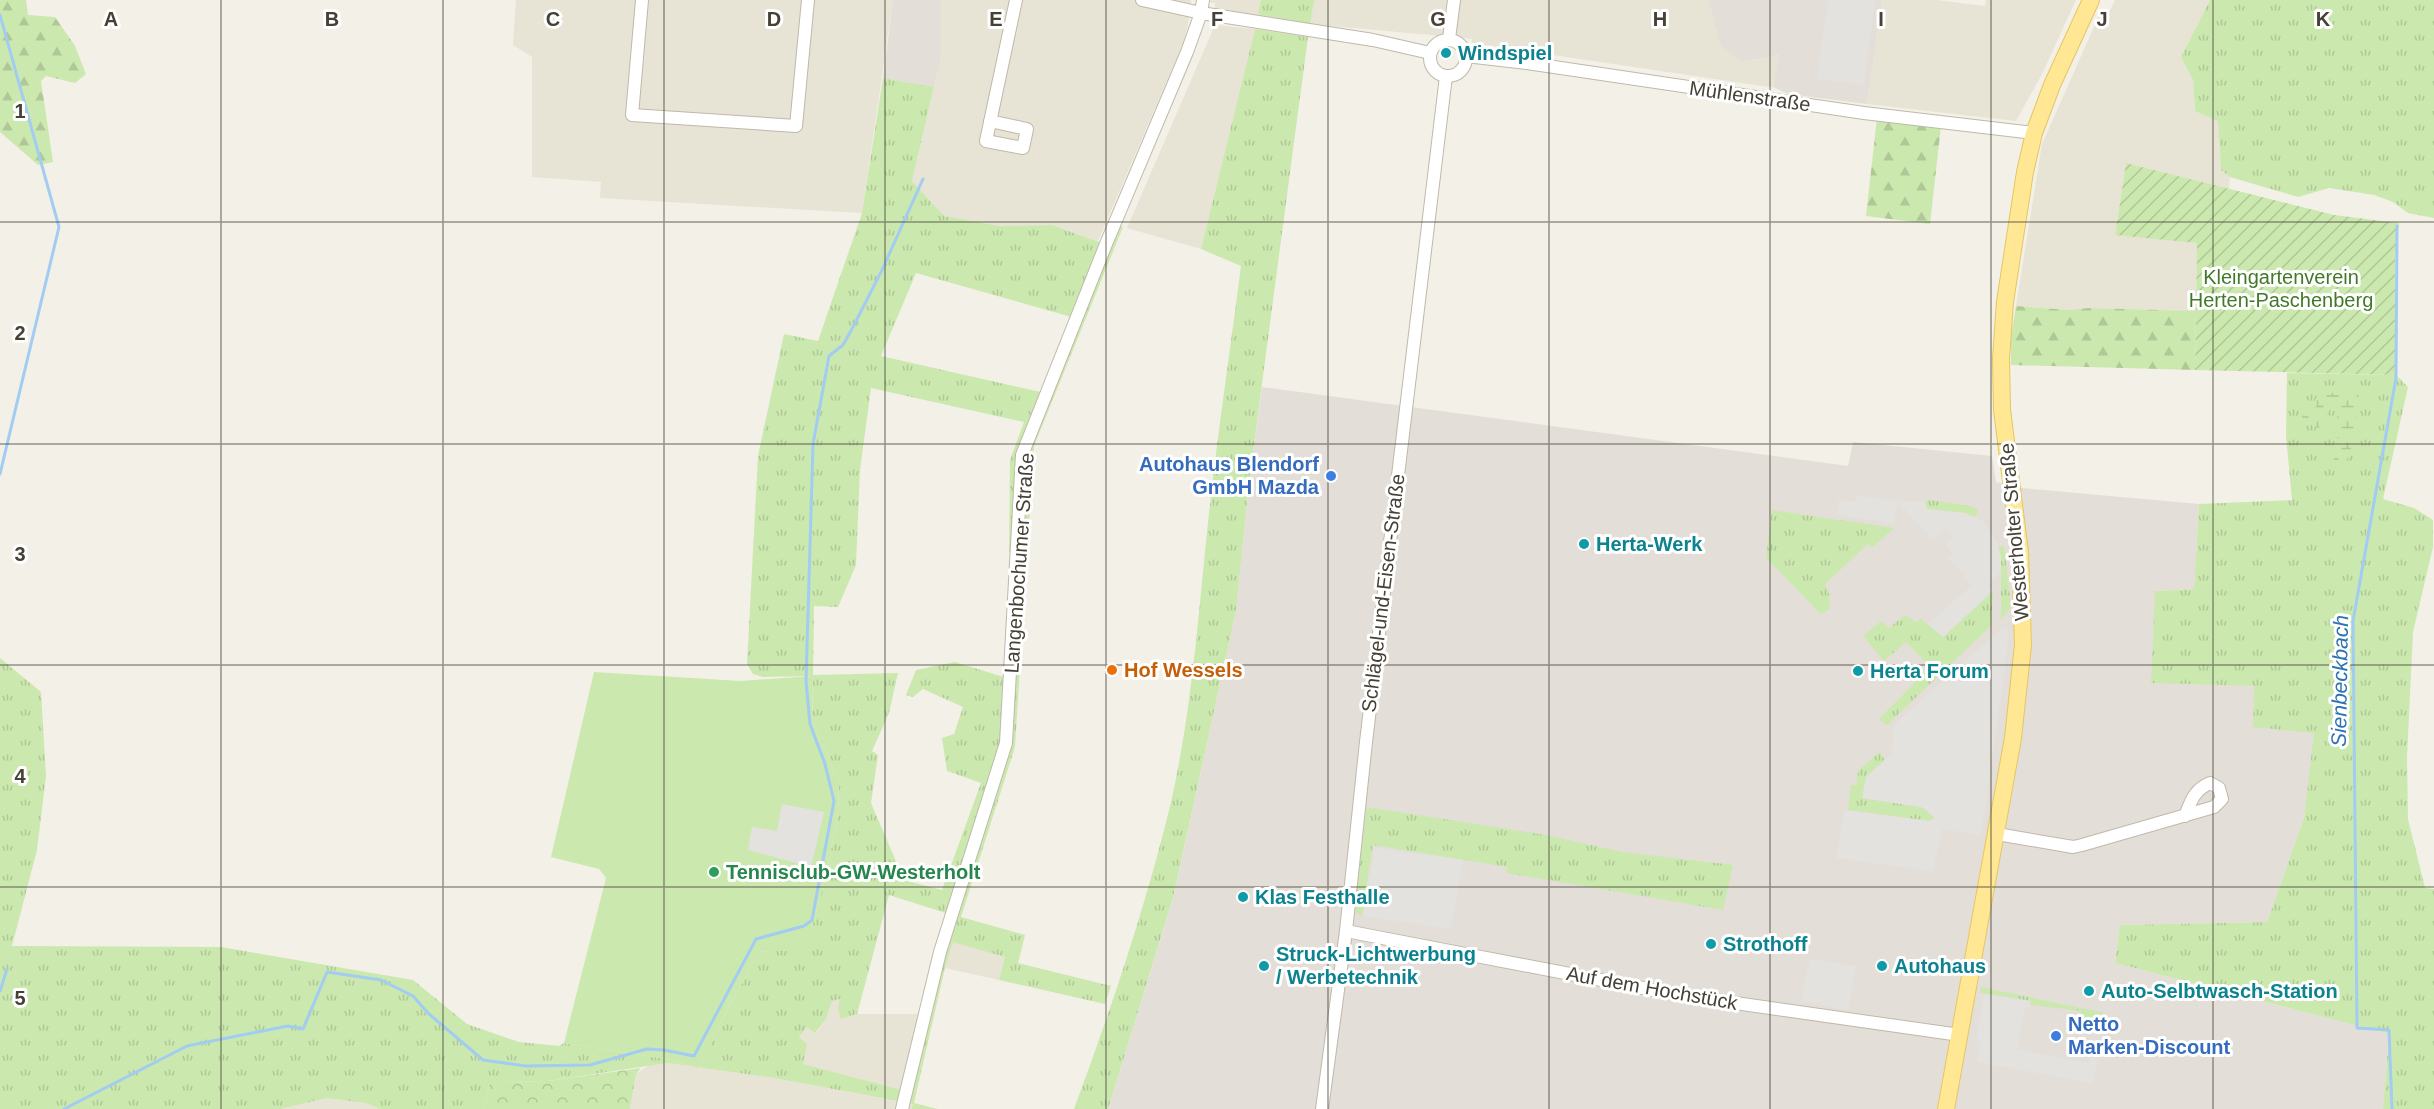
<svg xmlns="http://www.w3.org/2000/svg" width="2434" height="1109" viewBox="0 0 2434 1109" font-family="Helvetica,sans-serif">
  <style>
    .residential { fill: #e7e3d5 }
    .industrial { fill: #e3dfd8 }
    .grass { fill: url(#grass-tufts); fill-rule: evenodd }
    .forest { fill: url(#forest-firs) }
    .wetland { fill: url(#wetland-marsh) }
    .park { fill: url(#park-crowns) }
    .garden { fill: url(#garden-furrows) }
    .pitch { fill: #cbe8af }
    .parking { fill: #e4e2df }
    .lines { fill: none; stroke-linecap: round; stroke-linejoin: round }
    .stream { stroke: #a2ccf1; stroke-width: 3 }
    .minor-casing { stroke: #bfb9a9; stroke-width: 14 }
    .major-casing { stroke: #e5c663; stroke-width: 18 }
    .minor { stroke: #fff; stroke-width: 12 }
    .major { stroke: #ffe794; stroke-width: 16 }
    .grid { fill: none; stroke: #464136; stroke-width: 1.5; stroke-opacity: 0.55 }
    .culture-dot { fill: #0f9aa8; stroke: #fff; stroke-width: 2 }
    .shop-dot { fill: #3f7fe0; stroke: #fff; stroke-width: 2 }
    .food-dot { fill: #e8710a; stroke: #fff; stroke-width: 2 }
    .leisure-dot { fill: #2e9e5b; stroke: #fff; stroke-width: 2 }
    .labels { text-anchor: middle; stroke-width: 6; stroke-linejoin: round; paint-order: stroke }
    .culture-label { font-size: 20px; font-weight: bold; fill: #0d838f; stroke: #fff; text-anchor: start }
    .street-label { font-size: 20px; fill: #464136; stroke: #fff }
    .park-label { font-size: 20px; fill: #427928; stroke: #fff }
    .shop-label { font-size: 20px; font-weight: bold; fill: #366cbe; stroke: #fff; text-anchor: end }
    .food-label { font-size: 20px; font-weight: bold; fill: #c56008; stroke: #fff; text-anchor: start }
    .leisure-label { font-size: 20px; font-weight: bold; fill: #27864d; stroke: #fff; text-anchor: start }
    .water-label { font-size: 21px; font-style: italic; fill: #2e72b3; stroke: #fff }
    .grid-label { font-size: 20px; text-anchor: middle; font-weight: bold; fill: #464136; stroke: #fff; stroke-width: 6; stroke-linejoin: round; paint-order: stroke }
  </style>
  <defs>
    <pattern id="grass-tufts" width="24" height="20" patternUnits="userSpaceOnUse" patternTransform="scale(1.5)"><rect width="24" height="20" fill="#cbe8af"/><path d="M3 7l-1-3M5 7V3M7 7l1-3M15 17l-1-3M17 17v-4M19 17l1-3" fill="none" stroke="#b0c897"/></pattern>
    <pattern id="forest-firs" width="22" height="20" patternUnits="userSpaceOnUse" patternTransform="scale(1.5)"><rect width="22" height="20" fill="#cbe8af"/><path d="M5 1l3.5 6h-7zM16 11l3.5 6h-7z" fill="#b0c897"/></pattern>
    <pattern id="wetland-marsh" width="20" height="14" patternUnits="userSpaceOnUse" patternTransform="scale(1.5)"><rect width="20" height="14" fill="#cbe8af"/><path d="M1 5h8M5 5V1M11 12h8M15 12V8" fill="none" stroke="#b0c897"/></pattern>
    <pattern id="park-crowns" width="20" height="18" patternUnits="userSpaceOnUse" patternTransform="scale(1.5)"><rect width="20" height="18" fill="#cbe8af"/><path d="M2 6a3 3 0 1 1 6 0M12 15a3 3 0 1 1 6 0" fill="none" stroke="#b0c897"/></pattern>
    <pattern id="garden-furrows" width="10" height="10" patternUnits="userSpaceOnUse" patternTransform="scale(1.5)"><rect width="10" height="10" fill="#cbe8af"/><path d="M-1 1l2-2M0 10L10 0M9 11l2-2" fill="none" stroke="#b0c897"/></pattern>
  </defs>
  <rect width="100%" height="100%" fill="#f3f0e7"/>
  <g class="residential">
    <path d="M516 0H893L862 213 600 198 601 182 532 177V57L513 45Z"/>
    <path d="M941 0H1191L1188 25 1183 43 1098 241 1052 225 1000 226 944 216 912 181 941 58Z"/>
    <path d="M1198 0H1708L1721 47 1745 62 1780 55 1773 87 1762 86 1472 43V39L1464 38 1310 24 1215 9V3Z"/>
    <path d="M1882 0H1936L1985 6 1986 0H2076L2041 76 2016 121 1867 104Z"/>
    <path d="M2115 0H2210L2181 57 2193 80 2195 111 2218 120 2221 170 2230 177 2229 189 2126 163 2115 234 2197 243 2196 311 2089 308 2069 310 2016 306 2042 144 2101 11 2108 14Z"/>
    <path d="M1215 25 1255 29 1201 249 1127 228Z"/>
    <path d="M953 941 1005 957 999 980 945 968Z"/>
    <path d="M840 999 841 1019 857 1014H924L906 1091 803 1064 805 1046 799 1037 807 1027 816 1033 826 1019 832 1001Z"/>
    <path d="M667 1063 774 1078 937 1109H630L636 1074 649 1065Z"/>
    <path d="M327 1098 365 1103 380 1109H280Z"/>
  </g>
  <g class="industrial">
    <path d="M893 0H941V58L934 87 883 78Z"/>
    <path d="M1708 0H1882L1867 104 1788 94 1773 87 1779 55 1744 62 1721 47Z"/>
    <path d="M1262 387 1848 466 1853 442 1992 456 1996 482 2022 488 2199 504 2194 589 2155 591 2254 686 2315 733 2304 818 2267 922 2120 925 2115 963 2389 1034 2383 1109H1108L1173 899 1236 611 1250 474Z"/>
  </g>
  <g class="grass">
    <path d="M1261 0H1314L1310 24 1258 14Z"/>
    <path d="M2210 0H2434V218L2408 213 2393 202 2374 195 2329 188 2298 197 2230 177 2221 170 2218 121 2195 111 2193 80 2181 57Z"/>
    <path d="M1255 29 1308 37 1250 474 1236 611 1173 898 1108 1109H1074C1111 1009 1146 906 1171 802 1192 710 1198 616 1208 523 1217 437 1230 352 1241 266L1201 249Z"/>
    <path d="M883 78 934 87 912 181 944 216 1000 226 1052 225 1105 244 1114 224 1123 227 1034 446 1015 747 961 917 1025 935 1018 963 1111 986 1105 1004 999 980 1005 957 953 942 945 968 914 1103 937 1109H912L913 1104 774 1078 667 1063 548 1081 490 1082 484 1109H380L365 1103 327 1098 280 1109H0V658L41 692 46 776 37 850 12 946 221 947 413 980 467 1024 519 1042 559 1046 564 1043 667 1059 699 1068 725 1014 759 952 806 948 826 876 838 813 839 782 812 719 813 676 763 677 753 674 747 664 758 456 784 334 818 341 862 213ZM916 273 1075 318 1045 393 881 356ZM871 388 1024 422 1010 460 1009 552 1018 554 1010 679 955 662 916 670 906 695 913 697 923 689 963 707 954 734 942 738 947 771 981 783 942 890 904 880 871 803 878 755 872 751 889 713 898 673 813 675 814 606 838 607 856 565 860 470ZM889 895 952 915 906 1091 803 1064 807 1044 799 1037 807 1027 815 1033 826 1019 832 1001 840 999 838 1009 841 1019 857 1014Z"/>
    <path d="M2287 373 2396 375 2408 387 2383 499 2414 508 2433 520V547L2413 632 2407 757 2408 819 2425 888 2434 889V1109H2383L2389 1034 2115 963 2120 925 2267 922 2304 818 2314 733 2253 727 2254 686 2151 683 2155 591 2194 589 2199 504 2292 500 2286 436Z"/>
    <path d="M1928 500 1966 505 1977 509 1978 513 1974 517 1965 513 1927 509 1924 504Z"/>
    <path d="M1772 510 1894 528 1872 548 1868 544 1825 584 1829 592 1830 609 1821 614 1766 558Z"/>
    <path d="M2004 546 2011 605 2009 610 2001 619V558L1998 547Z"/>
    <path d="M1993 591 1991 626 1887 725 1879 719 1930 667 1906 642 1884 661 1863 636 1881 621 1889 628 1905 615 1916 622 1921 619 1943 637Z"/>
    <path d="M1879 752 1885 760 1866 777 1863 798 1921 807 1935 818 1929 821 1848 810 1851 785H1856L1858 771Z"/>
    <path d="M1367 807 1546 835 1623 852 1733 865 1723 910 1506 873 1507 867 1373 845 1362 916 1357 913 1354 906Z"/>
    <path d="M1981 987 2105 1013 2103 1022 2081 1018 2082 1011 2030 1005 2031 1001 1980 993Z"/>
  </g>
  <g class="forest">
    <path d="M0 0H26L28 15 55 17 75 46 86 74 75 83 46 76 41 81 53 162 38 165 0 132Z"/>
    <path d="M1877 118 1941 126 1930 224 1866 216Z"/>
    <path d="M2016 306 2069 310 2089 308 2196 311 2195 370 2011 365V337Z"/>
  </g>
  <path class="wetland" d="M2326 393 2359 394 2355 439 2350 446 2352 453 2340 467H2333L2334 458 2344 445 2333 433 2340 406H2332L2319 428 2311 425 2305 426 2302 416 2317 406 2315 399Z"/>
  <path class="park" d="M641 1068 636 1074 630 1109H484L490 1082 548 1081Z"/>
  <path class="garden" d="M2126 163 2334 215 2399 223 2395 260 2396 375 2195 370 2197 243 2115 235Z"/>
  <path class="pitch" d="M594 672 740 681 813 676 812 719 839 782 838 813 826 876 806 949 759 952 725 1014 699 1068 667 1059 564 1043 606 878 599 869 551 857Z"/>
  <g class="parking">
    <path d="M1828 0H1875L1864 85 1817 79Z"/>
    <path d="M1857 496 1897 501H1925L1927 509 1965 513 1984 522 1997 542 2001 558V572L1988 584 1993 591 1943 637 1928 624 1971 586 1963 577 1965 574 1947 559 1952 553 1946 545 1953 537 1945 528 1933 540 1897 501 1894 523 1838 515 1839 500 1855 502Z"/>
    <path d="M2002 628H2009L2005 667 1981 835 1942 829 1933 871 1837 858 1844 810 1929 821 1935 818 1926 809 1921 807 1862 798 1866 777 1891 754 1895 724Z"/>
    <path d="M782 804 824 812 811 867 748 850 752 827 777 831Z"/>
    <path d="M1375 848 1463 860 1451 929 1364 916Z"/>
    <path d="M1810 959 1856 966 1848 1010 1801 1001Z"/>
    <path d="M1984 994 2031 1001 2030 1005 2024 1010 2017 1050 2088 1063 2090 1054 2098 1056 2093 1083 1977 1062 1980 1042 1976 1040Z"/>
  </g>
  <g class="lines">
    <g class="stream">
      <path d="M0 15 59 227 0 474"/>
      <path d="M0 991 7 969"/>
      <path d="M64 1109 187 1046 288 1026 303 1029 327 972 381 980 413 996 429 1014 483 1060 526 1066 590 1065 647 1049 664 1050 694 1056 756 939 804 926 812 920 834 801 825 764 810 724 806 681 813 444 829 356 843 345 853 327 882 270 923 179"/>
      <path d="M2392 1109 2389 1030 2357 1028 2353 621 2396 378 2397 226"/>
    </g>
    <defs>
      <g id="minor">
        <path d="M642 0 632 115 796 126 808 0"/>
        <path d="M1142 0 1201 13 1373 40 1430 53"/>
        <path d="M1449 39 1454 0"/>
        <circle cx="1448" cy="58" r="18"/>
        <path d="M1466 56 1527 63 1864 113 2034 133"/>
        <path d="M990 121 1027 129 1023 148 986 141C996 94 1006 47 1016 0"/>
        <path d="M1997 834 2073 847 2082 845 2214 807 2222 799 2219 788 2210 783C2194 790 2191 801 2185 816"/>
        <path d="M1346 931 1679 995 1960 1035"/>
        <path d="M902 1109 940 952 1006 743 1022 455 1106 244 1187 52 1201 13 1203 0"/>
        <path d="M1322 1109 1346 931 1366 742 1446 76"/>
      </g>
      <path id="major" d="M1946 1109 2013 738 2023 645 2020 552 2002 410 2001 359 2005 302 2025 172 2034 133 2052 85 2091 0"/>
    </defs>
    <use href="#minor" class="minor-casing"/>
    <use href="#major" class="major-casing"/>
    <use href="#minor" class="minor"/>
    <use href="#major" class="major"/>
  </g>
  <path class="grid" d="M221 0V1109M443 0V1109M664 0V1109M885 0V1109M1106 0V1109M1328 0V1109M1549 0V1109M1770 0V1109M1991 0V1109M2213 0V1109M0 222H2434M0 444H2434M0 665H2434M0 887H2434"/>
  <g class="culture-dot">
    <circle cx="1446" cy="53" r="6"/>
    <circle cx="1584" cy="544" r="6"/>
    <circle cx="1858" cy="671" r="6"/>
    <circle cx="1243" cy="897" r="6"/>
    <circle cx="1711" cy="944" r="6"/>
    <circle cx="1264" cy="966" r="6"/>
    <circle cx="1882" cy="966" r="6"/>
    <circle cx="2089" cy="991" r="6"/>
  </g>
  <g class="shop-dot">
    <circle cx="1331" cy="476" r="6"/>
    <circle cx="2056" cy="1036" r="6"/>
  </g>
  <circle class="food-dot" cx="1112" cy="670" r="6"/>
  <circle class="leisure-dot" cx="714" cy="872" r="6"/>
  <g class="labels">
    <g class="culture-label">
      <text x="1458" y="60">Windspiel</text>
      <text x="1596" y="551">Herta-Werk</text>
      <text x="1870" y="678">Herta Forum</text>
      <text x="1255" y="904">Klas Festhalle</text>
      <text x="1723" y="951">Strothoff</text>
      <text x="1276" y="961">Struck-Lichtwerbung<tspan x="1276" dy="23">/ Werbetechnik</tspan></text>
      <text x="1894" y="973">Autohaus</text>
      <text x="2101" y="998">Auto-Selbtwasch-Station</text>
    </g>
    <g class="street-label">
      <text transform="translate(1750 96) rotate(8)" y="7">Mühlenstraße</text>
      <text transform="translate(2014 532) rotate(-95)" y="7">Westerholter Straße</text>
      <text transform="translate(1019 563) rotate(-86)" y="7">Langenbochumer Straße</text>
      <text transform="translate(1383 593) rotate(-83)" y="7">Schlägel-und-Eisen-Straße</text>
      <text transform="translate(1652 988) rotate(10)" y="7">Auf dem Hochstück</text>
    </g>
    <g class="park-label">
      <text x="2281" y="284">Kleingartenverein<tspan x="2281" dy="23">Herten-Paschenberg</tspan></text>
    </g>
    <g class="shop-label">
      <text x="1319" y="471">Autohaus Blendorf<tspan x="1319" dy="23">GmbH Mazda</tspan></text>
      <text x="2068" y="1031" text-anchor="start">Netto<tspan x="2068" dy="23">Marken-Discount</tspan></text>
    </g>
    <g class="food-label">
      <text x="1124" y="677">Hof Wessels</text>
    </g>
    <g class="leisure-label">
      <text x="726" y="879">Tennisclub-GW-Westerholt</text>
    </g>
    <g class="water-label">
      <text transform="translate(2340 681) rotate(-89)" y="7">Sienbeckbach</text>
    </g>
  </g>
  <g class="grid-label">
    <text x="111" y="26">A</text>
    <text x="332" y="26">B</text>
    <text x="553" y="26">C</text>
    <text x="774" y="26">D</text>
    <text x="996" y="26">E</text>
    <text x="1217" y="26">F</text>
    <text x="1438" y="26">G</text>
    <text x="1660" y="26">H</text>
    <text x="1881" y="26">I</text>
    <text x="2102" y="26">J</text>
    <text x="2323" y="26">K</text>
    <text x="20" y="118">1</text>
    <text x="20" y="340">2</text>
    <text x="20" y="561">3</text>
    <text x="20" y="783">4</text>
    <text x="20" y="1005">5</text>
  </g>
</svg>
